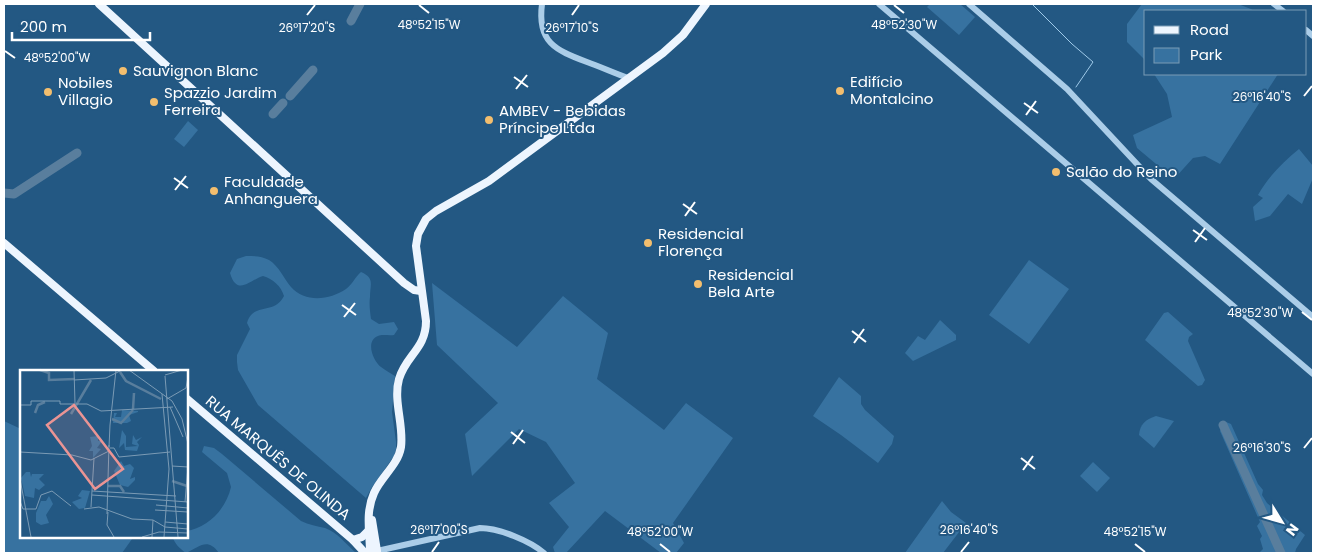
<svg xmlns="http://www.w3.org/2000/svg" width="1317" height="557" viewBox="0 0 1317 557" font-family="Poppins,sans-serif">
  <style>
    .green { fill: #3772a0 }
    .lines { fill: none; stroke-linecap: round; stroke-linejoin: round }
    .stream { stroke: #9fcae9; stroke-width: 1 }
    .river { stroke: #597e9d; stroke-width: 9 }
    .minor { stroke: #abcde8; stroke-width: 6 }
    .major { stroke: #edf5fe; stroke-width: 8 }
    .ticks { fill: none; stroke: #fff; stroke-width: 2 }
    .poi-dot { fill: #f3be6e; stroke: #235883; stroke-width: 2 }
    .labels { text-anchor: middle; stroke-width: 4; stroke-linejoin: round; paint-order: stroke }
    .poi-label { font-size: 15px; fill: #fff; stroke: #235883; text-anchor: start }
    .street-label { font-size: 15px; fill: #fff; stroke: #235883 }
    .inset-river { fill: none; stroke: #597e9d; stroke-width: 2.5 }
    .inset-road { fill: none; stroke: #7b9bb5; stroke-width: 1 }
    .view { fill: #ea9494; fill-opacity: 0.15; stroke: #ea9494; stroke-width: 2.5 }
    .inset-edge { fill: none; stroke: #fff; stroke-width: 2.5 }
    .ticks-label { font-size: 12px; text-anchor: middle; fill: #fff; stroke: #235883; stroke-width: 4; stroke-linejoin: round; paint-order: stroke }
  </style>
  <rect width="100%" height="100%" fill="#235883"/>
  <g class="green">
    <path d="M930 4H960L975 17 959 35 927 7Z"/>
    <path d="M1142 4H1238L1251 9 1254 11H1146V61L1127 42V24Z"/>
    <path d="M1154 74H1278L1220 164 1205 156 1193 158 1174 179 1137 148 1133 135 1172 117 1167 94Z"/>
    <path d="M188 121 198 130 184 147 174 139Z"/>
    <path d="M1299 149 1313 166V178L1302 204 1288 194 1270 216 1255 221 1253 207 1263 198 1258 195C1268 177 1283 162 1299 149Z"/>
    <path d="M246 256C254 256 262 256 269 260 279 266 284 279 291 287 305 303 330 300 346 289 352 285 355 277 361 272 375 278 370 284 370 297 369 304 370 311 371 319L379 324 394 322 398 329 394 335C389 336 382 334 378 336 365 341 373 361 381 367 385 370 390 373 395 376L392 412 396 442V449L394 456 372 487 366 498 258 405 238 370 237 362V355L250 329 247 323C254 301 274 316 284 296 281 286 273 279 263 276 250 280 237 297 230 273L237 259Z"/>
    <path d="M1029 260 1069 289 1029 344 989 315Z"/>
    <path d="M432 283 517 347 563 296 608 333 597 379 664 430 686 403 733 438 673 523 684 543 676 553H661L605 511 566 553H555L553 547 569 527 549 503 575 483 546 442 519 429 472 476 465 434 498 403 437 345Z"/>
    <path d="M1168 312 1193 334 1189 337 1188 341 1205 380 1202 385 1198 386 1145 340 1164 313Z"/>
    <path d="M940 320 956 335V340L913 361 905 353 918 336 925 340Z"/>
    <path d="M839 377 861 396V404L865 410 894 436 892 444 878 463 841 435 813 416Z"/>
    <path d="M1156 416 1174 421 1154 448 1139 435C1140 424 1145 420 1156 416Z"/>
    <path d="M4 421 21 429V536H130L132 539 122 553H4Z"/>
    <path d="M1226 422 1231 424 1258 484 1263 490 1262 495 1267 503 1305 535 1296 549 1295 553H1259L1263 549 1260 539 1262 536 1257 526 1260 522 1220 431Z"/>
    <path d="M204 446 214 448 222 454 301 521C309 525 317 526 325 528 337 532 347 545 356 553H219C207 537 200 547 186 553 179 548 175 544 172 536H186V531C208 528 226 509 231 487L227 473 202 452Z"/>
    <path d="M1093 462 1110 478 1097 492 1080 476Z"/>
    <path d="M942 501 951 512 966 523 943 553H905Z"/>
  </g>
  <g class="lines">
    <path class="stream" d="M1032 4 1072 44 1093 62 1076 87"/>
    <g class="river">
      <path d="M351 21 360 4"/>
      <path d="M290 96 313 70"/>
      <path d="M273 114 283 103"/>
      <path d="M4 193 14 194 77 153"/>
      <path d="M1223 425 1281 553"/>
    </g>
    <g class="minor">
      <path d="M542 4C537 42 555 50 587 62 601 67 614 73 628 78"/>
      <path d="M879 4 1313 374"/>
      <path d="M969 4 1067 89 1151 179 1313 317"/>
      <path d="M1274 4 1283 11"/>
      <path d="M1306 30 1313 36"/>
      <path d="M377 551 480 528C499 528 530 541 544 553"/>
    </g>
    <g class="major">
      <path d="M99 4 404 283 414 290 421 291"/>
      <path d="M4 243 154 371"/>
      <path d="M186 398 353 540 365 553"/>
      <path d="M372 520 377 551"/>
      <path d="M353 540 362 537 368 531"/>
      <path d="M370 553C370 533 365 513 374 493 381 477 398 465 401 447 404 425 393 401 399 379 406 355 426 349 426 321L416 246 418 234 426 219 436 211 489 181 663 53 683 35 706 4"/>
    </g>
  </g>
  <path class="ticks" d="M419 5 429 13M894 5 904 13M307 15 315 5M572 15 579 5M5 51 15 58M514 77 528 87M516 89 527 75M1304 96 1312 86M1024 103 1038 113M1026 115 1036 101M174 178 188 188M175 190 186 176M683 204 697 214M685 216 695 202M1193 230 1207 240M1195 242 1205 228M342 305 356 315M1302 312 1312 320M344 317 355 303M852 331 866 342M854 343 864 329M511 432 525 443M513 444 523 430M1304 448 1312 438M1021 458 1035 469M1023 470 1033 456M660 544 670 552M1135 544 1145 552M432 552 439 542M961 552 969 542"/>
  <g class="poi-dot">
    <circle cx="123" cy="71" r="5"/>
    <circle cx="840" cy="91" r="5"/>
    <circle cx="48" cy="92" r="5"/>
    <circle cx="154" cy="102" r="5"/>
    <circle cx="489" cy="120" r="5"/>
    <circle cx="1056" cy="172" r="5"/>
    <circle cx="214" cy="191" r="5"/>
    <circle cx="648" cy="243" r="5"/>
    <circle cx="698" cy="284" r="5"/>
  </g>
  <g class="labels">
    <g class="poi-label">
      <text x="133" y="76">Sauvignon Blanc</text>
      <text x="850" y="87">Edifício<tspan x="850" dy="17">Montalcino</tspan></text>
      <text x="58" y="88">Nobiles<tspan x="58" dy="17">Villagio</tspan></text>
      <text x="164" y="98">Spazzio Jardim<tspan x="164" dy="17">Ferreira</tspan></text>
      <text x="499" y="116">AMBEV - Bebidas<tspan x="499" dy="17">Príncipe Ltda</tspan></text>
      <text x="1066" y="177">Salão do Reino</text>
      <text x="224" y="187">Faculdade<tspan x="224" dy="17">Anhanguera</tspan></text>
      <text x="658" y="239">Residencial<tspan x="658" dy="17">Florença</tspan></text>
      <text x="708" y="280">Residencial<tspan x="708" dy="17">Bela Arte</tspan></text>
    </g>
    <g class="street-label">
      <text transform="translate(278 458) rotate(40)" y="5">RUA MARQUÊS DE OLINDA</text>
    </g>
  </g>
  <g transform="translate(20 370)">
    <rect width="168" height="168" fill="#235883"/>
    <path d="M102 40 118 41V42L109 45 111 51 107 53H93L94 43H97L95 47H101ZM102 60 106 66V77L118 76 112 74 113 65 116 70 122 67 117 72 119 75 117 81 105 80 104 73 99 78ZM78 66V71H82L77 78 81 79 73 88V81H69L72 76 70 67ZM101 91 104 96 110 94 114 98 110 109 115 107V110L108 117 100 115 94 101ZM6 102H10L11 107 12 104H24L19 109 25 115 19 120 15 118 14 128 5 126 1 108ZM62 120 70 121 65 138 59 139 52 132 62 128 58 126ZM29 126 33 134 26 145 29 153 21 155 16 152V143L21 131H26Z" fill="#3772a0"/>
    <path class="inset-river" d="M20 0 29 3V10L55 9M100 2 106 11 141 29M113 39 114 23M15 43 18 35 25 32M51 44 71 10M92 49 101 53 113 40M152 111 167 116M88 116H100L104 122"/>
    <path class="inset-road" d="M54 0 55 33M109 0 152 31 162 49 168 74M145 5 162 0M145 6 158 167M54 10 86 8 102 0M142 24 149 99 144 167M147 29 166 18 168 7M0 35H11V31H40V34H67L81 41 153 37M150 37 163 67M90 55 96 0M89 77 90 55M90 78H94L99 87 150 82M0 82 52 85 71 90 89 81M152 96 168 97M0 109 11 167M32 121 51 136M72 121 156 126M72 125 168 132M0 131 3 139H16M165 132 168 96M136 135 168 138M71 137 74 88M16 139 21 125 32 121M64 139 79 137 112 149 133 150 145 157 168 159M135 140 168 142M88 142 87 155 94 167M87 144 89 75M145 152 168 154M122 167 139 162 168 163M132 167 133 150"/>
    <path class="view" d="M54 35 103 99 75 119 27 55Z"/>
    <rect width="168" height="168" class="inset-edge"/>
  </g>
  <g class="ticks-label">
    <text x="429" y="29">48°52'15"W</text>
    <text x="904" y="29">48°52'30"W</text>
    <text x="307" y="32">26°17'20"S</text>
    <text x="572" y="32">26°17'10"S</text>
    <text x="57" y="62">48°52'00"W</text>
    <text x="1262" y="101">26°16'40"S</text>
    <text x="1260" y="317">48°52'30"W</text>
    <text x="1262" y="452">26°16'30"S</text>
    <text x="439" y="534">26°17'00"S</text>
    <text x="969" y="534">26°16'40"S</text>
    <text x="660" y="536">48°52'00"W</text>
    <text x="1135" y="536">48°52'15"W</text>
  </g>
  <rect width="1317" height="557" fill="none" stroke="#ffffff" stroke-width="10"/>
  <rect x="1144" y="10" width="162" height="65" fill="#235883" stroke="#7b9bb5"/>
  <rect x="1154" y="26" width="25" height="8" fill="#edf5fe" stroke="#7b9bb5"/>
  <text x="1190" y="35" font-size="15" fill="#ffffff">Road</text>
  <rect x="1154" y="48" width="25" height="15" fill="#3772a0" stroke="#7b9bb5"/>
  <text x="1190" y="60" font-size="15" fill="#ffffff">Park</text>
  <g transform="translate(1282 522) rotate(127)" stroke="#235883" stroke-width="4" paint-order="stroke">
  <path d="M0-4L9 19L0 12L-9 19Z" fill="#ffffff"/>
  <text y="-8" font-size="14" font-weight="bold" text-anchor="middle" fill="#ffffff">N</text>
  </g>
  <path d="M12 32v8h138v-8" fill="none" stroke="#ffffff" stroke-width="2.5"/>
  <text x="20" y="32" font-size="15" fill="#ffffff" stroke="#235883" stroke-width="4" paint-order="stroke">200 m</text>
</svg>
